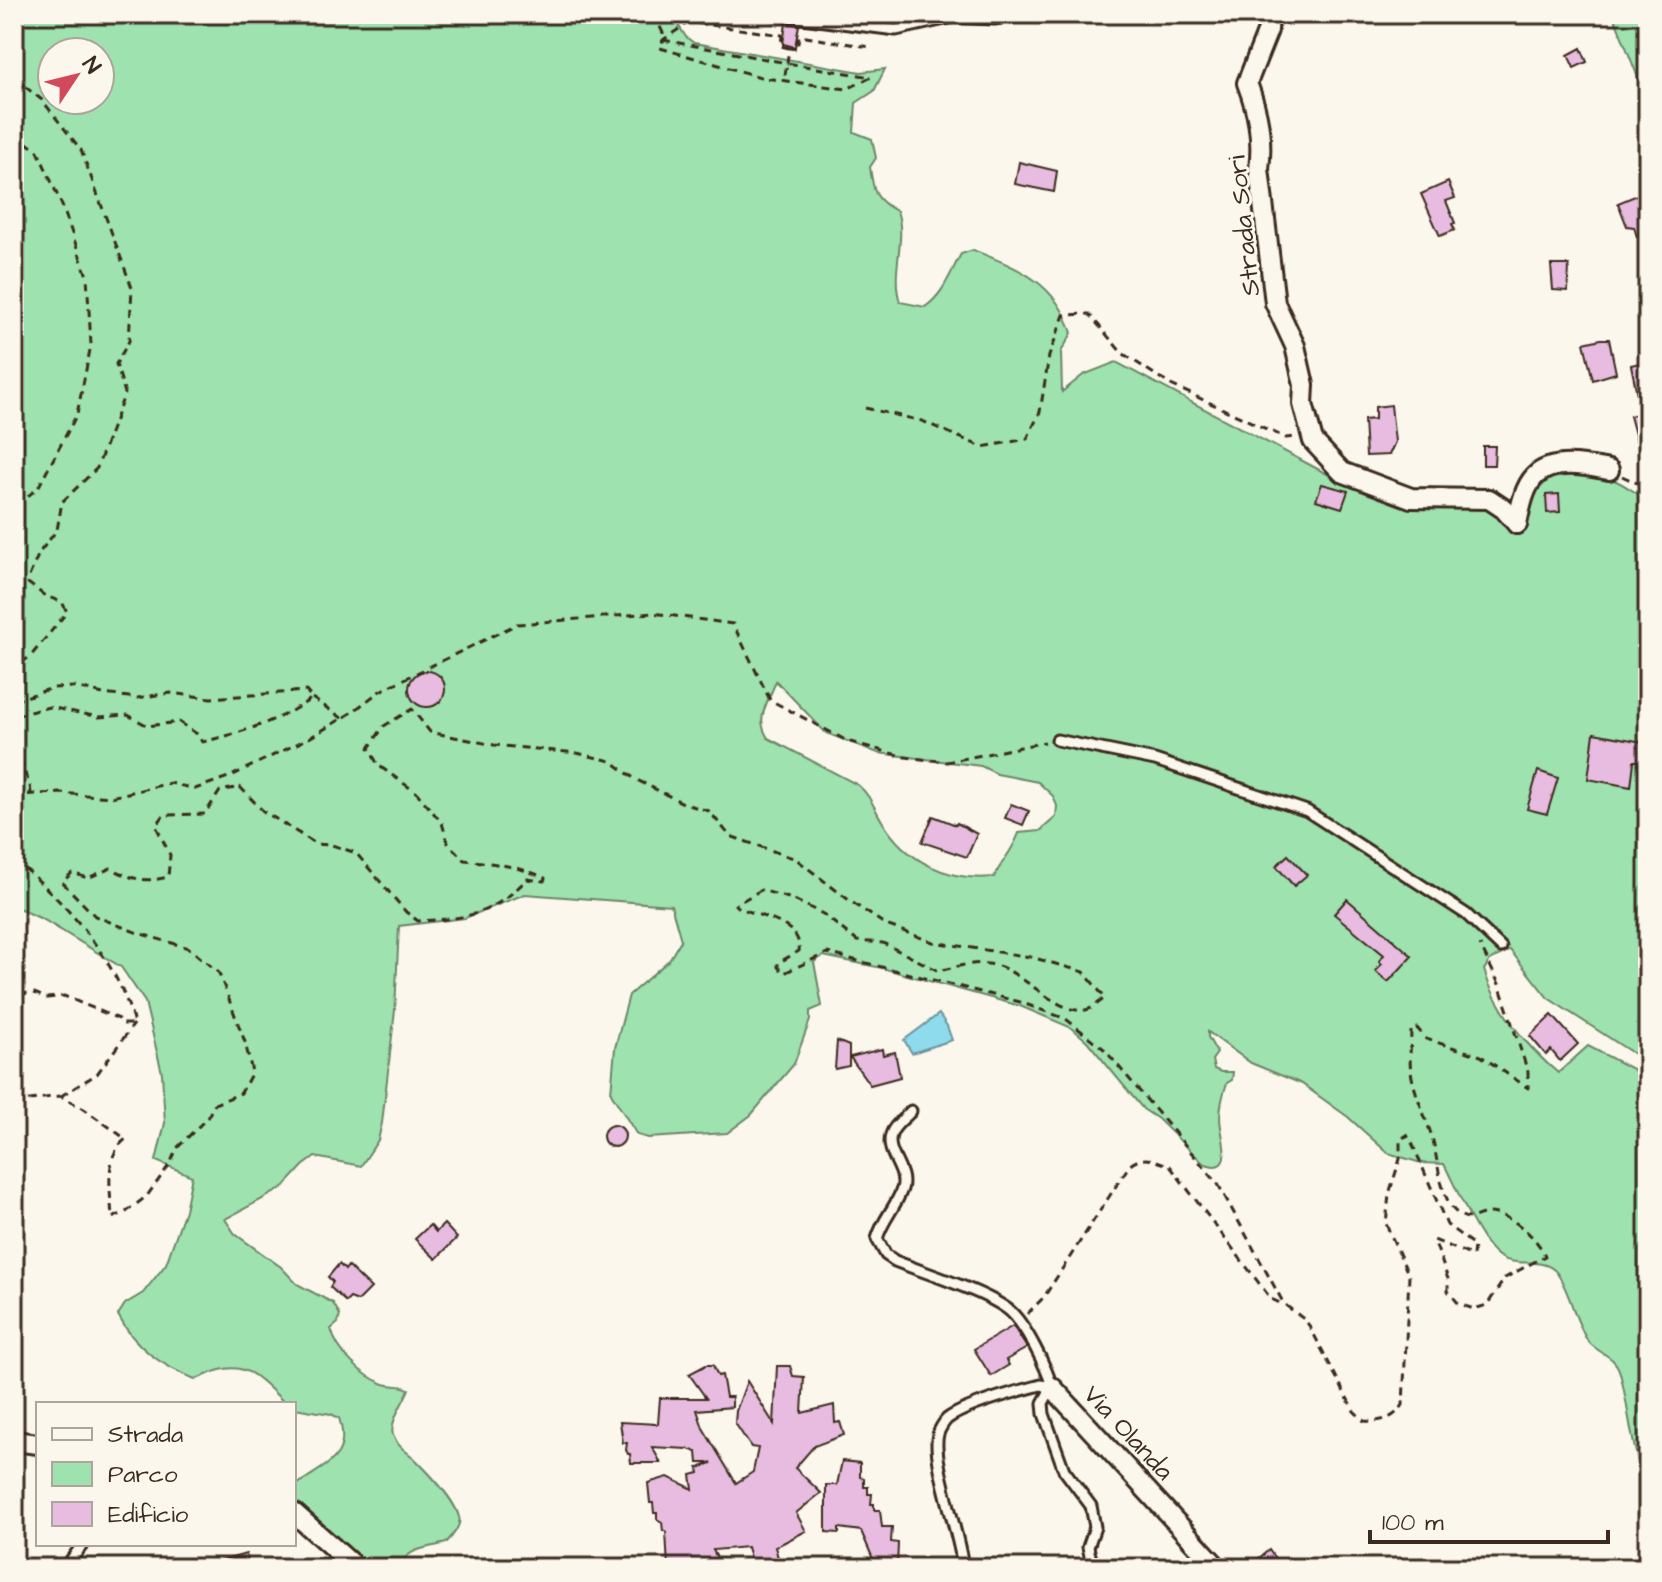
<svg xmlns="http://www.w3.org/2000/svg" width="1662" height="1582" viewBox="0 0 1662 1582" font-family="'Architects Daughter',sans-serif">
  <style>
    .green { fill: #9ee3af; stroke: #6c8666; stroke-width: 2; fill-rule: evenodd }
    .water { fill: #8edbee; stroke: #6d949b; stroke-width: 2 }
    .building { fill: #e8bce1; stroke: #3b2a1e; stroke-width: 2 }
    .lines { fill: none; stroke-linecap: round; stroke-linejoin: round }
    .service-casing { stroke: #3b2a1e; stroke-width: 15 }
    .minor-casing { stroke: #3b2a1e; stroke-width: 24 }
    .path { stroke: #3b2a1e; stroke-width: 3; stroke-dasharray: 8 6; stroke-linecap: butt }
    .service { stroke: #fbf7ec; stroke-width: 9 }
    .minor { stroke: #fbf7ec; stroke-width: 18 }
    .labels { text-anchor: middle; stroke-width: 6; stroke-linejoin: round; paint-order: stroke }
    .street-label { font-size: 26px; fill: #3b2a1e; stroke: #fbf7ec }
  </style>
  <rect width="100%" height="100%" fill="#fbf7ec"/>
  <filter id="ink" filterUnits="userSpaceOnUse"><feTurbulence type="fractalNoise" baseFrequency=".0125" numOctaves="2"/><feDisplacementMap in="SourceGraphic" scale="16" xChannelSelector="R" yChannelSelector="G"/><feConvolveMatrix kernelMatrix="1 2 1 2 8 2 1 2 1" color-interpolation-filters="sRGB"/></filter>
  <g filter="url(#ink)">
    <g class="green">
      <path d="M14 14H671L686 37 694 43 861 72 885 69 874 91 856 103 854 132 872 139 876 158 870 167C873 190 874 200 897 211 907 239 890 272 900 302L925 307C944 294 950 273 961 254L973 250C1018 268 1056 282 1072 333L1061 352 1062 392 1083 375 1116 362 1329 475 1384 498 1421 508 1474 506 1527 515C1530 508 1533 498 1537 492 1555 467 1589 468 1614 480 1626 485 1636 494 1648 499V1063L1548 998 1510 950 1490 960 1484 970C1495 1008 1527 1047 1558 1073L1588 1046 1648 1077V1485C1630 1450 1630 1410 1620 1373 1615 1354 1597 1354 1587 1340 1574 1319 1571 1294 1557 1273 1545 1256 1517 1268 1500 1257 1479 1244 1456 1187 1444 1164L1421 1163 1388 1153 1348 1117 1302 1084 1251 1063 1208 1032V1037L1217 1053 1212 1060 1214 1069 1221 1072H1233L1232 1080 1227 1083C1222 1097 1218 1112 1221 1127 1223 1142 1234 1176 1203 1163L1158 1119 1143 1109 1087 1041 1072 1028 1020 1006 882 968 823 956 814 962 822 1006 810 1011V1020L794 1064 751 1115 727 1133 648 1138 637 1135 611 1093 615 1048 629 995 669 960 681 940 671 905 525 894 465 918 399 926 395 1010 382 1123 378 1140 361 1166 315 1157 303 1166 283 1188 225 1219 235 1234 281 1267 297 1284 333 1303 340 1315 338 1323 331 1329C337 1352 362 1376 384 1384 394 1387 400 1384 409 1389 404 1402 389 1422 393 1435 396 1445 407 1452 414 1458 427 1471 454 1498 459 1517 462 1525 451 1538 446 1543 426 1549 407 1547 399 1568H367L294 1501V1488L298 1484C325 1464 352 1459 339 1418L331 1414 294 1408V1404H286C266 1386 250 1361 220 1370 211 1372 204 1377 195 1379 162 1366 135 1348 118 1315L125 1304 143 1293 166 1264 185 1210 192 1176 156 1161 165 1123 162 1073 145 1002 121 967 44 920 14 906ZM52 52H100V100H52ZM776 681 826 733 878 753 981 766 997 774 1038 782 1053 796 1057 806 1056 817 1040 831 1019 833C1013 850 1002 861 994 877 949 882 905 861 882 821 874 808 870 795 858 785L768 738C754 718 769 701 776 681Z"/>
      <path d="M868 14H916L917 17 904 23H887V17Z"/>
      <path d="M1613 14H1648V103Z"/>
    </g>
    <path class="water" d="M939 1014 947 1026 952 1040 912 1053 904 1040Z"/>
    <g class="building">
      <path d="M786 23 799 25 795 47 783 44Z"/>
      <path d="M1581 48 1587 62 1574 68 1568 55Z"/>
      <path d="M1019 162 1057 171 1054 192 1015 184Z"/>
      <path d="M1448 182 1455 198 1446 201 1455 223 1452 224 1455 230 1440 236 1421 194Z"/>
      <path d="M1642 193 1648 211V233L1637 237 1634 227 1627 226 1618 203Z"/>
      <path d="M1551 265H1569L1568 291 1553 290Z"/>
      <path d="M1601 339H1609L1616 373 1593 380 1584 343Z"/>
      <path d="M1644 362 1648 378V419L1644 420 1648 439 1637 442 1630 416 1641 413 1631 365Z"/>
      <path d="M1391 405 1395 442 1389 455 1366 456 1364 420 1375 419V407Z"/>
      <path d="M1483 446H1495L1494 465H1483Z"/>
      <path d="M1322 484 1348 491 1342 508 1316 500Z"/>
      <path d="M1559 494 1560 512 1547 513 1546 495Z"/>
      <circle cx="427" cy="689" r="18"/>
      <path d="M1594 733 1648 743 1647 761H1634L1631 787 1588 779Z"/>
      <path d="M1538 771 1558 778 1547 814 1527 809Z"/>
      <path d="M1011 804 1029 811 1023 825 1005 818Z"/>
      <path d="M933 816 956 825 957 823 977 834 967 857 922 842Z"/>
      <path d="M1288 855 1307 875 1294 886 1276 866Z"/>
      <path d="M1347 899 1412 956 1388 982 1375 971 1382 964 1379 961 1384 955 1334 914Z"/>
      <path d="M1552 1015 1578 1044 1560 1061 1551 1050 1546 1055 1530 1036Z"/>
      <path d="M837 1041 849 1046V1066L835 1069Z"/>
      <path d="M882 1049 883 1055 895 1052 900 1077 870 1085 850 1057Z"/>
      <circle cx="614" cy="1136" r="11"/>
      <path d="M444 1224 457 1238 436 1259 415 1239 430 1225 436 1232Z"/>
      <path d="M339 1264 345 1270 348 1266 371 1288 358 1301 350 1298 346 1302 330 1287 333 1282 328 1277Z"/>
      <path d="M1013 1326 1027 1348 1006 1360 1009 1365 991 1376 974 1349Z"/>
      <path d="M706 1365H713L718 1376 722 1375 726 1397H732V1407L697 1410 703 1428 736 1483 753 1472 758 1448 751 1447 735 1423 736 1411 747 1381 774 1424 777 1366H790L793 1376 804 1377 802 1413 834 1405 835 1423 840 1422 844 1435 814 1446 795 1468 821 1493 796 1513 806 1531 775 1547 781 1568H753L747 1547 713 1550 722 1568H668L666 1531H663L662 1522 657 1519V1513H654L653 1503H650L648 1483 668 1477 693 1489 691 1475 699 1473 698 1468 712 1463H698L697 1452 688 1449 652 1447 661 1463H631L630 1454H628L626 1450 627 1443H623L620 1422 658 1424 660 1398H706L689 1374Z"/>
      <path d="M842 1461 860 1463V1477L864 1478V1487H868V1494H872L871 1504H874V1510H880L882 1527H892L891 1542 898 1543 897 1568H877L861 1531 839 1528V1533L826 1532V1485H837Z"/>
      <path d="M1269 1550 1282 1568H1265L1258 1559Z"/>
      <path d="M246 1554 250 1568H212L211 1564Z"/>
    </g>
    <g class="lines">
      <defs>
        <g id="service">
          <path d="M771 14 896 30 954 17 995 19 1022 14"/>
          <path d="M1057 740 1155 760 1307 811 1466 914 1501 947"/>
          <path d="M911 1111C905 1118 893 1126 891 1135 885 1154 908 1170 902 1189 896 1207 882 1220 877 1239L886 1255 895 1261C925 1273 987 1292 1010 1311 1025 1324 1047 1368 1052 1387L1043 1403 1044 1414 1064 1470 1091 1506 1095 1527 1088 1547 1093 1568"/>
          <path d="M65 1568 83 1544"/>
          <path d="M963 1568C960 1535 931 1459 938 1434 939 1430 944 1422 947 1419 965 1405 1018 1391 1041 1385L1052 1387"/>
        </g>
        <g id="minor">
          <path d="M1269 14 1268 30 1247 83C1258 112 1263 138 1259 169L1275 303 1295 346 1304 385 1303 404 1313 441 1342 472 1411 498 1489 499 1504 509 1517 524"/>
          <path d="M1517 524C1520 509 1524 487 1535 476 1553 458 1588 466 1609 470"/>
          <path d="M1052 1387 1218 1568"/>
          <path d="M14 1441 38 1444"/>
          <path d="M294 1513 356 1568"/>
        </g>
      </defs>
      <use href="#service" class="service-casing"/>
      <use href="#minor" class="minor-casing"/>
      <g class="path">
        <path d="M654 14 663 33V40L787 63 789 48 797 49 799 36 870 47"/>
        <path d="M499 15 587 14"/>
        <path d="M785 75 787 63 871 77 847 89 764 78 660 48 663 40 689 22 782 35 781 46 789 48"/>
        <path d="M14 78 42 100 81 150 132 288 129 341 116 364 125 393 97 468 62 502 57 530 39 553 28 579V583L45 596 62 602 67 612 30 657 14 667"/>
        <path d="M14 134 38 151 63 208 87 276 91 345 77 414 38 488 14 507"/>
        <path d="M865 408 922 421 982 447 1027 439 1040 412 1049 356 1064 315 1089 314 1122 353 1171 385 1286 438 1294 437"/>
        <path d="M1622 476 1648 488"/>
        <path d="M312 698 342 718"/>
        <path d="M14 701 52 688 76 687 103 694 137 698 171 693 211 698 306 691 312 698C280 721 241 733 202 742L197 734 179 722 148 726 128 715 99 717 49 707 14 716"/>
        <path d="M14 747 30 785 31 794"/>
        <path d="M14 795 60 793 111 797 170 783 195 789 231 776 311 737 351 713 380 691 517 624 653 613 733 624 770 700 847 741 905 757 947 762 1045 742"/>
        <path d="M14 859C65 902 117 958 134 1024H123L119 1019 64 996 47 998 32 992 14 996"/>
        <path d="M61 1096 97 1074 134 1024"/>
        <path d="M14 1102 60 1096 84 1109 126 1139C103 1155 111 1194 112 1218L126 1212 147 1196 170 1164 177 1148 207 1118 215 1104 241 1093 252 1072 245 1042 219 973 189 948 138 933 95 916 62 882 72 873 88 878 111 868C131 879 145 883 168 877L170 855 156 826 164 815 205 814 220 791 240 787 263 811 316 844 332 845 356 853 406 912 418 921C468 918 491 916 527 879L544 881 545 878C519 866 492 863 464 860L448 843 442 823 417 793 378 765 369 748 384 726 412 709 430 732 494 745 577 753 611 761 635 779 685 804 709 811 730 836 796 859 850 901 886 925 933 942 1031 957 1084 972 1105 998C1100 1001 1095 1007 1089 1009 1061 1019 1024 972 995 965 976 961 958 966 939 971L883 943 857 941 823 914 792 899 761 890 735 905C754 917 803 921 799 951L778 963V967L784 973 827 953 1020 1002 1066 1019 1104 1049 1218 1184 1284 1304 1305 1320 1310 1327 1354 1411 1364 1421C1381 1422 1394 1419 1403 1405L1409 1276 1386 1224 1389 1194 1400 1159V1140L1407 1135 1413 1145 1447 1225 1474 1245 1473 1256 1434 1240 1448 1279V1291L1459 1304 1474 1309 1487 1305 1505 1278 1545 1256C1538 1238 1510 1213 1489 1213 1479 1213 1471 1222 1460 1215 1440 1204 1438 1158 1432 1137 1425 1115 1415 1095 1411 1072 1409 1059 1411 1043 1411 1030L1417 1028 1426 1039 1481 1056 1528 1088V1072L1499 984 1480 945"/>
        <path d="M1027 1314 1044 1297 1129 1166C1143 1154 1155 1160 1170 1166L1271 1299 1282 1304"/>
      </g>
      <use href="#service" class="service"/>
      <use href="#minor" class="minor"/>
    </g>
  </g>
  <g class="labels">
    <g class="street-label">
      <text transform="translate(1243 226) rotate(-96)" y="9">Strada Sori</text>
      <text transform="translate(1129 1432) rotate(47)" y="9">Via Olanda</text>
    </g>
  </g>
  <rect width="1662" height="1582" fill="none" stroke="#fbf7ec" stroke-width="48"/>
  <rect x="24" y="24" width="1614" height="1534" fill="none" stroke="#3b2a1e" stroke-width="3" filter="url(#ink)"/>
  <rect x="36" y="1402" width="260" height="144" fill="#fbf7ec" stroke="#aea59a" stroke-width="2"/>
  <rect x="52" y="1428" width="40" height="12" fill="#fbf7ec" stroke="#aea59a" stroke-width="2"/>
  <text x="108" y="1442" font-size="24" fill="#3b2a1e">Strada</text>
  <rect x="52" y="1462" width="40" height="24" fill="#9ee3af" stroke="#aea59a" stroke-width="2"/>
  <text x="108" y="1482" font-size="24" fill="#3b2a1e">Parco</text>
  <rect x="52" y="1502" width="40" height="24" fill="#e8bce1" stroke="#aea59a" stroke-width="2"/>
  <text x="108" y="1522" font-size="24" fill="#3b2a1e">Edificio</text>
  <g transform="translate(76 76) rotate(55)"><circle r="38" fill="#fbf7ec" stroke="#aea59a" stroke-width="2"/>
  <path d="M0-6L14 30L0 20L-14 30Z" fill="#d1495b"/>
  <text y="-12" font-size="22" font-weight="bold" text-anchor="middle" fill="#3b2a1e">N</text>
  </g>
  <path d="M1370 1530v12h238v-12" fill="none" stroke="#3b2a1e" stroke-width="4"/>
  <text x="1382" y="1530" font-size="24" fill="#3b2a1e" stroke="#fbf7ec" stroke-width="6" paint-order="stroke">100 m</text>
</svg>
